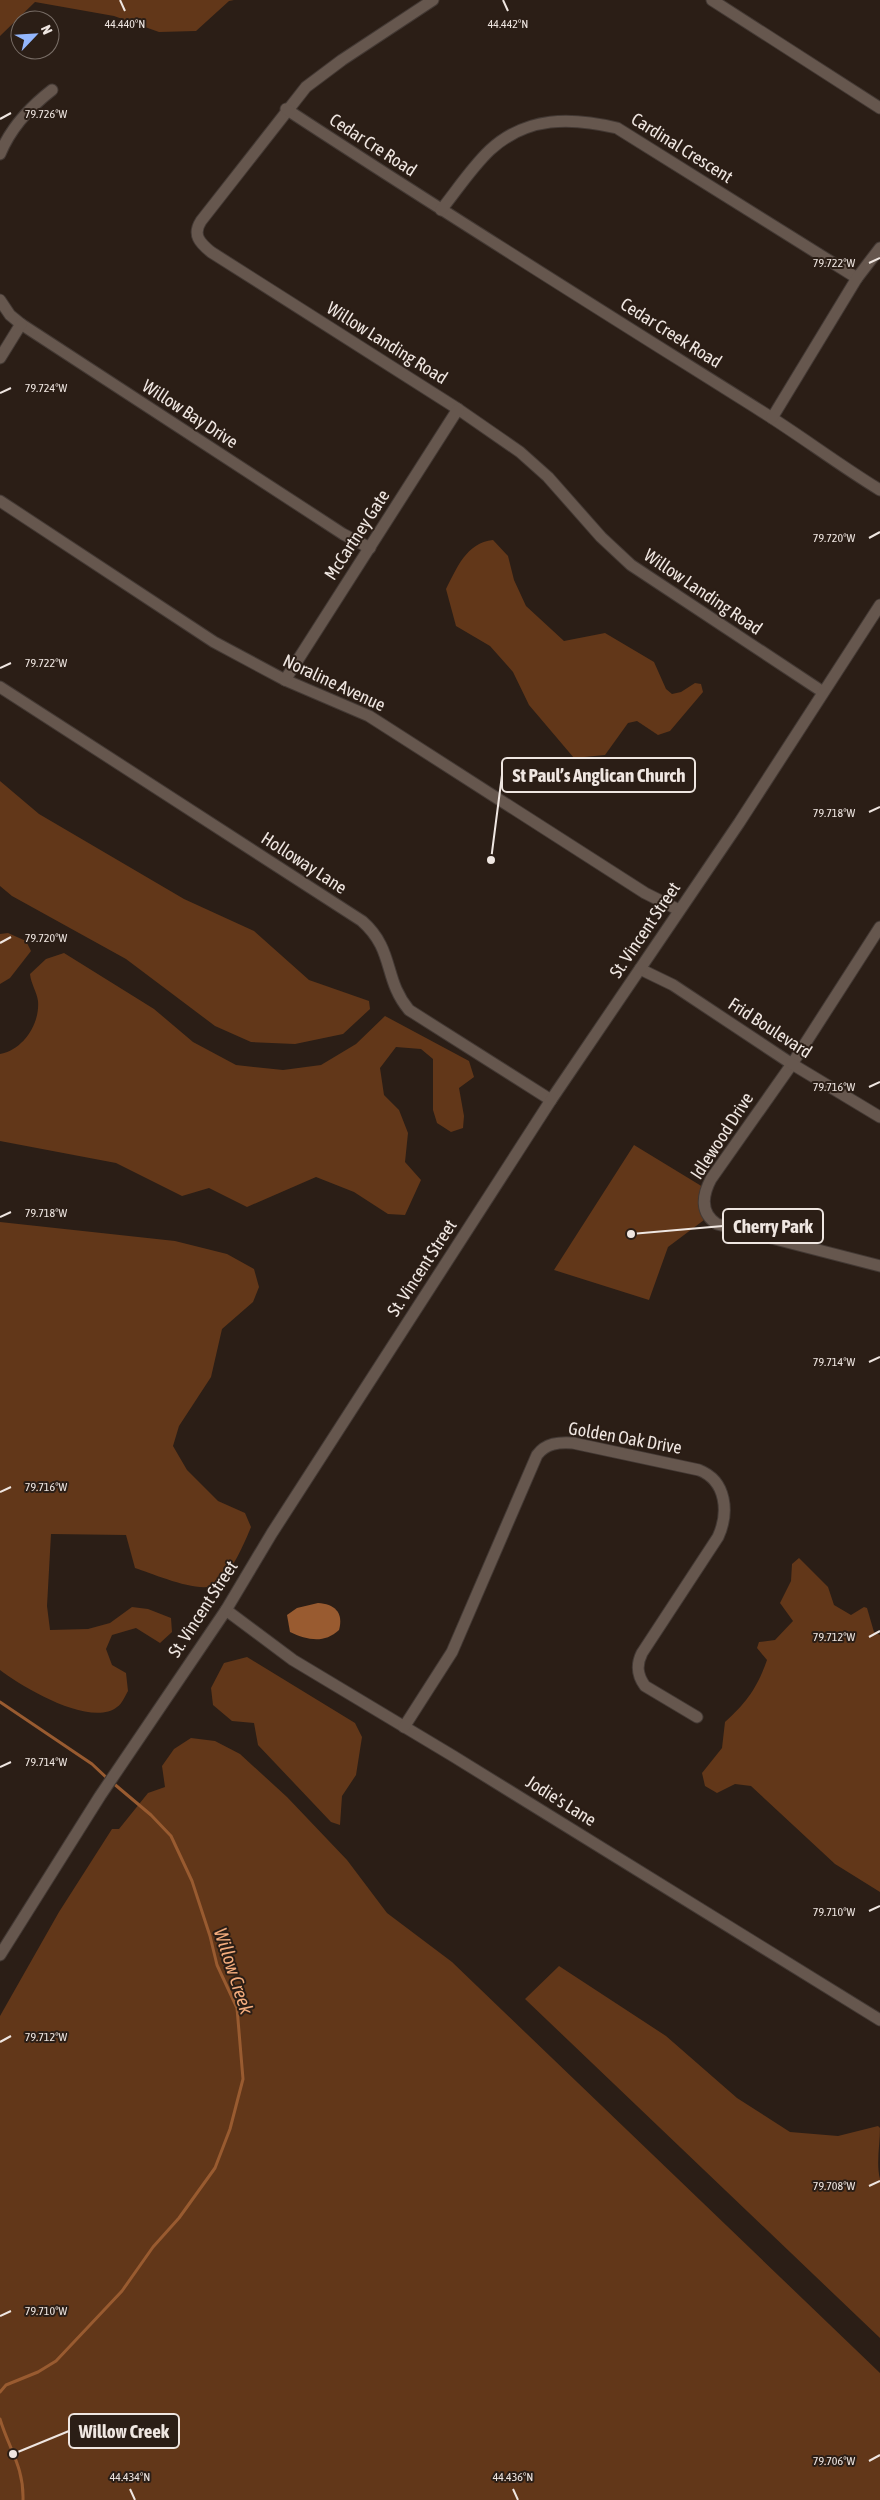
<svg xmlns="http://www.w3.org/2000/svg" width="880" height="2500" viewBox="0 0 880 2500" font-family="'Asap Condensed',sans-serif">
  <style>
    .green { fill: #623719 }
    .water { fill: #995b30 }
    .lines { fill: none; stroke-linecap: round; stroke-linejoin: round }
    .stream { stroke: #995b30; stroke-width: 3 }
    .minor-casing { stroke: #433934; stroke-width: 13 }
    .minor { stroke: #66574e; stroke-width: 11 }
    .ticks { fill: none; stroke: #efe6e1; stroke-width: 2 }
    .labels { text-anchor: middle; stroke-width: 4; stroke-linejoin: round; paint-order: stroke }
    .street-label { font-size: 18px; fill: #efe6e1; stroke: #2b1e16 }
    .water-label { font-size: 19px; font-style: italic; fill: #f3ac7d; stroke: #2b1e16 }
    .ticks-label { font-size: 12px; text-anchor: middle; fill: #efe6e1; stroke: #2b1e16; stroke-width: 4; stroke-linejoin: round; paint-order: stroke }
    .leader { fill: none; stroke: #efe6e1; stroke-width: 2 }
    .callout-dot { fill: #efe6e1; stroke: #2b1e16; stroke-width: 2 }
    .callout { fill: #2b1e16; stroke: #efe6e1; stroke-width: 2 }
    .callout-label { font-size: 19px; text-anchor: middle; font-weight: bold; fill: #efe6e1 }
  </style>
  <rect width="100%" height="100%" fill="#2b1e16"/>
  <g class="green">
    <path d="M0 0H234L229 1 196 31 159 32 114 16 35 2 0 36Z"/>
    <path d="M493 540 508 556 514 580 526 606 564 641 605 633 654 662 666 689 672 694 681 692 695 683 701 684 703 692 670 731 658 735 637 721 628 723 605 755 574 758 529 705 513 672 490 646 456 626 446 589C457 568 466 543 493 540Z"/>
    <path d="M0 781 39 814 184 899 254 931 309 980 369 1001 370 1009 343 1034 295 1044 251 1042 215 1026 126 959 12 896 0 886Z"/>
    <path d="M8 933 26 941 31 951 10 978 0 984V934Z"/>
    <path d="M64 953 154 1009 193 1042 236 1065 283 1070 321 1065 356 1044 385 1016 469 1061 474 1077 459 1088 464 1116 463 1128 451 1132 437 1123 433 1110V1059L421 1049 396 1047 380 1068 384 1095 399 1110 408 1133 405 1162 421 1180 405 1215 388 1214 354 1192 316 1177 247 1207 209 1188 182 1196 116 1163 0 1141V1054C23 1050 40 1024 38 1001 37 992 31 984 30 974L46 959Z"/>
    <path d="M634 1145 703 1187 698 1204 704 1220 668 1247 649 1300 554 1270Z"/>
    <path d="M0 1222 175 1241 227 1254 254 1269 259 1287 253 1302 222 1329 211 1377 179 1426 173 1446 187 1470 218 1501 245 1513 251 1527C245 1542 231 1574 217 1584 201 1595 154 1574 135 1568L126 1535 51 1534 47 1606 50 1630 88 1629 110 1623 132 1607 148 1609 171 1618 172 1632 160 1643 136 1628 112 1635 106 1649 112 1665 126 1673 128 1691C125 1696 122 1704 117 1707 91 1728 22 1687 0 1670Z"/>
    <path d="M799 1558 828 1587 834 1605 851 1615 864 1607 867 1608 874 1632 880 1635V1892L835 1864 751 1786 735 1784 717 1793 705 1786 702 1773 722 1748 725 1722C747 1702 757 1688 767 1660L757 1648 759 1642 775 1640 793 1621 780 1603 791 1581 792 1564Z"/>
    <path d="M247 1657 355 1723 362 1737 356 1775 342 1796 340 1825 331 1822 258 1745 254 1723 232 1721 213 1705 211 1688 224 1663Z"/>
    <path d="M191 1738 215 1741 240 1754 287 1797 347 1860 387 1913 452 1962 880 2373V2500H0V2016L59 1912 112 1829H119L148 1793 165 1787 162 1766 174 1749Z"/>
    <path d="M559 1966 666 2036 737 2098 790 2132 838 2136 878 2126 880 2128C880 2144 876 2164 880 2179V2338L525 1999Z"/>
  </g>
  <path class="water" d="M318 1603C334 1604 344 1612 339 1630 324 1644 307 1640 290 1632L287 1615 297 1608Z"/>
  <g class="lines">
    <g class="stream">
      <path d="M0 1702 92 1764 108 1779"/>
      <path d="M0 2392 6 2385 38 2372 56 2361 122 2291 153 2247 179 2218 215 2168 230 2129 243 2079 237 2008 217 1965 210 1936 192 1881 171 1836 151 1815 113 1783"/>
      <path d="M0 2419C9 2449 24 2467 23 2500"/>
    </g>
    <defs>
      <g id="minor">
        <path d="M433 0 342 60 306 87 201 221C192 235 200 243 211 252L458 409 520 452 548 477 601 537 631 565 823 692"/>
        <path d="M712 0 880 108"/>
        <path d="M286 109C443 212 602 311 761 411 801 436 839 465 880 490"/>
        <path d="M0 154C11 127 30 107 52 90"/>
        <path d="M441 210C457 190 472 167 490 150 527 116 571 117 617 128L857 278"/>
        <path d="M0 300 10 315 21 324 343 534 370 548"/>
        <path d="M0 358 21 324"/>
        <path d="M772 418 857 278 880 248"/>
        <path d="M0 501 214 642 285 680 369 716 645 893 679 910"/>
        <path d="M285 680 458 409"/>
        <path d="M0 687 362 921C395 950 383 979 409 1010L551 1100"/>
        <path d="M880 927 792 1064 711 1179C702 1196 700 1213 717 1224L880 1266"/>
        <path d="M640 969 673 985 792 1064 880 1117"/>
        <path d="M226 1610 293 1660 453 1756 880 2020"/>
        <path d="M404 1727 452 1652 537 1455C546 1443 559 1442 573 1443L699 1470C727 1481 729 1513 718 1537L642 1653C636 1665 637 1675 645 1686L697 1717"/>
        <path d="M0 1955 100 1796 226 1610 272 1533 551 1100 739 823 880 605"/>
      </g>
    </defs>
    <use href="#minor" class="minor-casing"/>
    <use href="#minor" class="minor"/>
  </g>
  <path class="ticks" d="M120 0 125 11M503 0 508 11M0 119 11 113M869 263 880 258M0 393 11 388M869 538 880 532M0 668 11 663M869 812 880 807M0 943 11 937M869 1087 880 1082M0 1217 11 1212M869 1362 880 1357M0 1492 11 1487M869 1637 880 1631M0 1767 11 1762M869 1911 880 1906M0 2042 11 2036M869 2186 880 2181M0 2316 11 2311M869 2461 880 2455M130 2489 135 2500M513 2489 518 2500"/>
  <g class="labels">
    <g class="street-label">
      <text transform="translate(373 145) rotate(33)" y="6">Cedar Cre Road</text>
      <text transform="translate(682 148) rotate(32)" y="6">Cardinal Crescent</text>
      <text transform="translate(671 333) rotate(32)" y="6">Cedar Creek Road</text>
      <text transform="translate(387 343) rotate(32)" y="6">Willow Landing Road</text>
      <text transform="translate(190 414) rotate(33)" y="6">Willow Bay Drive</text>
      <text transform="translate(357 535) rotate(-57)" y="6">McCartney Gate</text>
      <text transform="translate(703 592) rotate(34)" y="6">Willow Landing Road</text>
      <text transform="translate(334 683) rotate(25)" y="6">Noraline Avenue</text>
      <text transform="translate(304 863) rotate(33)" y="6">Holloway Lane</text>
      <text transform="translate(645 930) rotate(-56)" y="6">St. Vincent Street</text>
      <text transform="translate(770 1028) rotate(33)" y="6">Frid Boulevard</text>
      <text transform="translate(722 1136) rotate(-57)" y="6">Idlewood Drive</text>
      <text transform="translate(422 1268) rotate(-57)" y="6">St. Vincent Street</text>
      <text transform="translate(625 1438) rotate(10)" y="6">Golden Oak Drive</text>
      <text transform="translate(203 1609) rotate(-57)" y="6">St. Vincent Street</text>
      <text transform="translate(561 1801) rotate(32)" y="6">Jodie's Lane</text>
    </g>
    <g class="water-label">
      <text transform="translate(234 1971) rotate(72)" y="7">Willow Creek</text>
    </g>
  </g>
  <g class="ticks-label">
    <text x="125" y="28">44.440°N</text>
    <text x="508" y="28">44.442°N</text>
    <text x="46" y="118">79.726°W</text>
    <text x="834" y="267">79.722°W</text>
    <text x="46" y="392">79.724°W</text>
    <text x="834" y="542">79.720°W</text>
    <text x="46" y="667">79.722°W</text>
    <text x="834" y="817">79.718°W</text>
    <text x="46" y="942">79.720°W</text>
    <text x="834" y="1091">79.716°W</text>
    <text x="46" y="1217">79.718°W</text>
    <text x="834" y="1366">79.714°W</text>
    <text x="46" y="1491">79.716°W</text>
    <text x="834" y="1641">79.712°W</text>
    <text x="46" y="1766">79.714°W</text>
    <text x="834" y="1916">79.710°W</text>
    <text x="46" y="2041">79.712°W</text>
    <text x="834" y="2190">79.708°W</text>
    <text x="46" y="2315">79.710°W</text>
    <text x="834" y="2465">79.706°W</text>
    <text x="130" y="2481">44.434°N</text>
    <text x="513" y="2481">44.436°N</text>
  </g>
  <path class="leader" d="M491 860L502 775M631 1234L723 1226M13 2454L69 2431"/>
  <g class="callout-dot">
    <circle cx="491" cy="860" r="5"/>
    <circle cx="631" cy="1234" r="5"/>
    <circle cx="13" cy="2454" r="5"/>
  </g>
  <g class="callout">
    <rect x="502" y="758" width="193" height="34" rx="5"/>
    <rect x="723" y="1209" width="100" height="34" rx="5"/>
    <rect x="69" y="2414" width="110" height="34" rx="5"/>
  </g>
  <g class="callout-label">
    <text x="599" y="782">St Paul’s Anglican Church</text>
    <text x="773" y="1233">Cherry Park</text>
    <text x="124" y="2438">Willow Creek</text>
  </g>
  <g transform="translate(35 35) rotate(65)"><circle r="24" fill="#2b1e16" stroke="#796e67"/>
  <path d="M0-4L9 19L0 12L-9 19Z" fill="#94b7fd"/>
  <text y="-8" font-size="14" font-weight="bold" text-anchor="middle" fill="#efe6e1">N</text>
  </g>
</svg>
